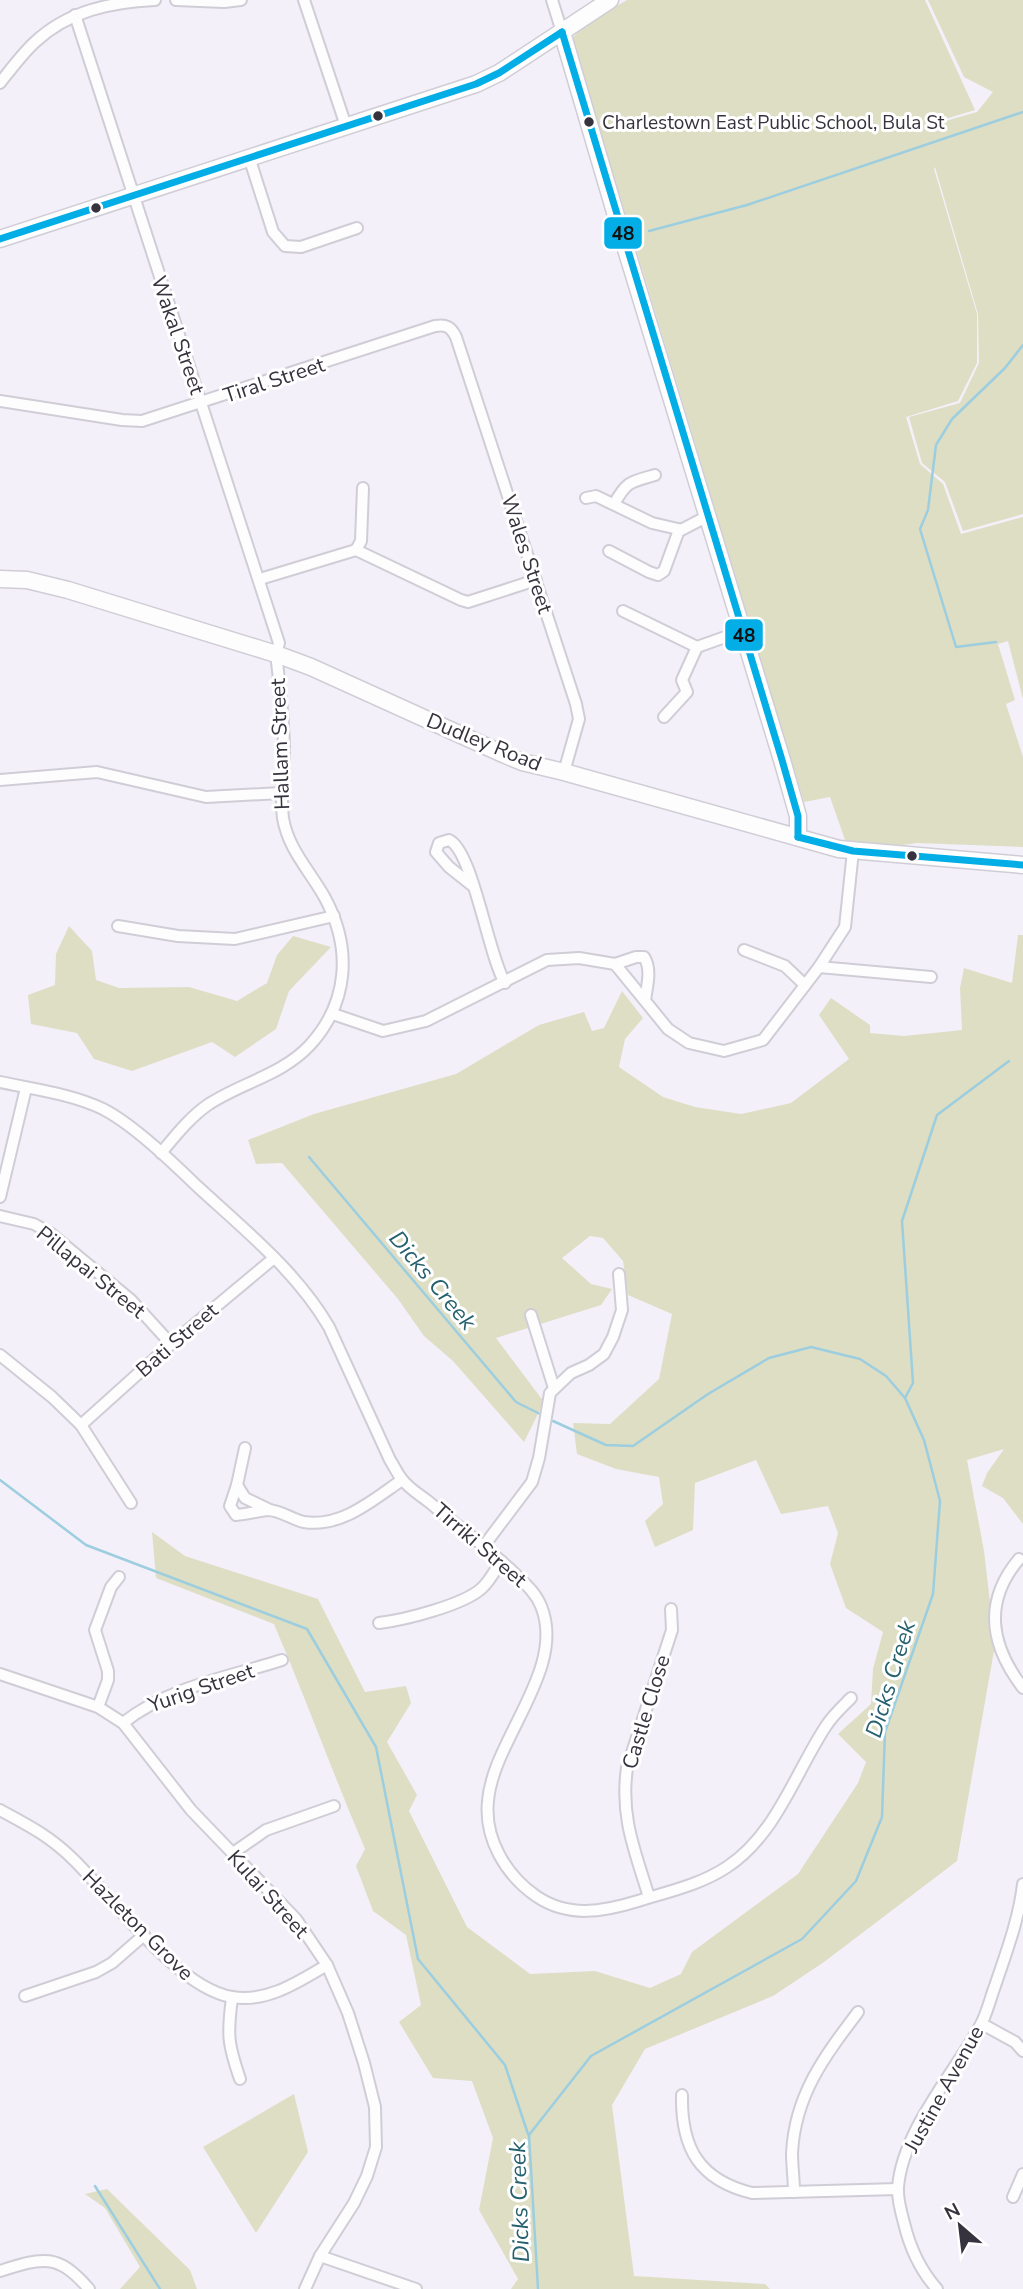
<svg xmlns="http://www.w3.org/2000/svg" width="1023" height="2289" viewBox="0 0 1023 2289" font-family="'Nunito Sans',sans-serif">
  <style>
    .green { fill: #dedec5 }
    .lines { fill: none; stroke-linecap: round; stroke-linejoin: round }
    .stream { stroke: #9ccedf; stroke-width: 2.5 }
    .street-casing { stroke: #d0cdd6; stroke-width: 14 }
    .secondary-casing { stroke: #d0cdd6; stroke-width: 19 }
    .street { stroke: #fdfdfe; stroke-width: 10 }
    .secondary { stroke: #fdfdfe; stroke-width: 16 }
    .bus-1-casing { stroke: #fff; stroke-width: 12 }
    .bus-1 { stroke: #03aee6; stroke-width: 7 }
    .bus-dot { fill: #37333e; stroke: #fff; stroke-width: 2.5 }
    .labels { text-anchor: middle; stroke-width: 6; stroke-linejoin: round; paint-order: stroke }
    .bus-label { font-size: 19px; fill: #37333e; stroke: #fff; text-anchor: start }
    .street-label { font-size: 21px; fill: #37333e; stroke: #fff }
    .water-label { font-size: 23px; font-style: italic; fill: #25606f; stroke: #fff }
    .line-badge { stroke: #fff; stroke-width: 2.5 }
    .pale-badge-label { font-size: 19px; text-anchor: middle; font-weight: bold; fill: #111 }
  </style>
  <rect width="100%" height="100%" fill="#f3f0f9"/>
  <g class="green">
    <path d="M627 0H925L975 110 925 125V127L977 112 993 92 964 77 928 0H1023V514L963 531 945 482 922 463 909 417 960 403 979 363 978 314 935 167 934 169 977 314V363L958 401 906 417 920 464 943 484 961 534 1023 517V699L1008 641 998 644 1015 700 1006 704 1023 757V847L917 843 889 847 845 840 830 797 804 802 572 38 586 24Z"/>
    <path d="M69 926 92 951 96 980 119 988 189 987 237 1001 267 983 277 955 293 936 331 947 289 991 276 1029 235 1057 212 1042 132 1071 94 1059 77 1033 31 1024 28 995 55 985 56 954Z"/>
    <path d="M1018 935H1023V1524L1003 1498 982 1486 987 1473 1004 1449 967 1460 984 1551 995 1645 957 1861 824 1962 773 1996 645 2049 612 2105 634 2276 765 2284 770 2289H511L518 2279 479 2210 493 2138 472 2081 433 2078 399 2022 421 2005 406 1935 373 1911 356 1866 365 1849C333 1774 306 1699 274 1624L156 1578 152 1532 185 1556 318 1599 365 1692 406 1686 411 1703 387 1742 417 1795 409 1811 467 1927 530 1974 595 1971 650 1988 681 1974 692 1952 798 1874 858 1783 866 1762 838 1734 871 1704 873 1669 883 1632 846 1608 830 1564 838 1533 828 1506 781 1514 756 1460 695 1483 693 1530 655 1547 645 1521 663 1504 659 1477 616 1469 577 1454 573 1423 610 1424 659 1379 672 1314 628 1295 623 1261 603 1238 590 1236 562 1258 591 1284 612 1289 601 1305 496 1338 544 1402 524 1442 453 1361 424 1336 398 1299 282 1163 256 1164 248 1140 314 1114 456 1074 539 1025 584 1012 592 1031 604 1028 622 991 643 1018 625 1039 619 1067 663 1097 695 1107 741 1114 791 1103 849 1059 819 1015 831 998 870 1025V1033L904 1036 962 1030 960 988 964 968 1012 983Z"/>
    <path d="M294 2094 308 2152 256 2233 203 2147Z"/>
    <path d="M107 2189 190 2270 197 2289H120L140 2267 105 2208 85 2194Z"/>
  </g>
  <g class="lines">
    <g class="stream">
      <path d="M649 231 747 205 1023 112"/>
      <path d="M996 642 956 647 920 529 928 510 936 445 952 419 1005 368 1023 345"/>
      <path d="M309 1157 516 1402 540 1414"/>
      <path d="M905 1398 913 1383 902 1221 937 1115 1009 1061"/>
      <path d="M0 1480 86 1545 307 1629 376 1747 418 1959 505 2065 528 2134"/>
      <path d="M95 2186 160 2289"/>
      <path d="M538 2289 529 2135 591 2056 802 1939 856 1881 882 1817 885 1732 933 1594 940 1501 924 1440 905 1398 886 1376 860 1359 811 1347 769 1358 708 1394 633 1446 606 1445 553 1421"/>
    </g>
    <defs>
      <g id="street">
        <path d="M176 0 224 2 241 0"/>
        <path d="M304 0 346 126"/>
        <path d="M552 0 562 32"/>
        <path d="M75 15 279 643 276 654C280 686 284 721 284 754 284 776 280 796 283 818 288 849 310 871 325 898 352 948 349 1002 310 1045 282 1075 243 1082 209 1104 190 1117 176 1135 161 1153"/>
        <path d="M0 83C11 69 22 54 35 42 68 11 111 2 155 0"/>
        <path d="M249 157 273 232 285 246 301 247 357 228"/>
        <path d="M0 401 122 420 142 421 435 326C446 324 451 327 456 337L576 704 579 719 564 772"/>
        <path d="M586 498 596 496 652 523 678 529 681 530 706 517"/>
        <path d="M614 504C627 481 630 482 655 475"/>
        <path d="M356 550 361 541 363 488"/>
        <path d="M609 551 649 572 658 575 664 571 679 530"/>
        <path d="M260 579 356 550 461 600 468 602 536 580"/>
        <path d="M623 611 697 647 742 631"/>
        <path d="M664 717 687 692 682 680 697 647"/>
        <path d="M0 780 97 772 206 797 281 793"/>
        <path d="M473 886 449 867 436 852 439 843 449 840C473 851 488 955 505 983"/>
        <path d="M118 926 178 936 235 939 334 916"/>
        <path d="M744 950 785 966 805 985"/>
        <path d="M615 964 636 957H644C652 969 647 986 645 1000"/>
        <path d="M819 967 931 977"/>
        <path d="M333 1014 383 1031 426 1021 547 960 579 958 615 964 668 1029 689 1043 724 1051 763 1040 819 967 845 927 853 851"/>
        <path d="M0 1082C33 1089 72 1094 103 1109 134 1125 173 1163 198 1187 245 1230 297 1272 329 1327L390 1460C394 1466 397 1473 401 1478 408 1488 420 1495 429 1502 456 1525 485 1546 511 1570 522 1581 535 1591 541 1606 567 1669 493 1739 488 1801 484 1839 506 1875 536 1896 568 1918 603 1912 638 1901 667 1892 700 1885 727 1867 776 1835 795 1773 826 1726 833 1715 842 1707 851 1698"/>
        <path d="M0 1197 26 1088"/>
        <path d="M0 1216 34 1224 50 1233 131 1300 171 1344"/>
        <path d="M531 1315 554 1388"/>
        <path d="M0 1355 52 1397 81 1425 131 1503"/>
        <path d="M81 1425 171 1344 274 1258"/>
        <path d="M245 1448 237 1485 230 1506 236 1515C247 1514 258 1511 268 1510 280 1510 293 1520 304 1522 342 1528 374 1499 402 1480"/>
        <path d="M237 1485 245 1498 270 1510"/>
        <path d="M483 1547 532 1482 539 1458 550 1393 571 1373 589 1365 604 1354 613 1337 622 1310 619 1274"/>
        <path d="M1019 1559C983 1602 990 1645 1023 1688"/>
        <path d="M379 1623C404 1620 464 1605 482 1588 490 1581 495 1570 501 1561"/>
        <path d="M0 1674 98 1707 123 1723 191 1810 296 1919 327 1965 348 2013 364 2063 375 2107 376 2147 367 2176 354 2203 320 2256 305 2289"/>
        <path d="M98 1707 108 1680V1671L95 1630 111 1587 119 1577"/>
        <path d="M123 1723C168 1687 229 1677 282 1660"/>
        <path d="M0 1810C30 1826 51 1837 75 1861 114 1900 178 1988 232 1997 267 2003 298 1982 327 1965"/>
        <path d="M233 1853 266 1830 334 1806"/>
        <path d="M649 1897C635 1851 620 1817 627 1768L672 1630 671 1609"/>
        <path d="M25 1996 96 1972 112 1963 144 1935"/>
        <path d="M232 1998C227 2035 228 2044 240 2079"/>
        <path d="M982 2024 1015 2042 1023 2051"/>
        <path d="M682 2095C681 2148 699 2180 752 2193L898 2189"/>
        <path d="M794 2192C794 2179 792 2166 792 2153 795 2095 824 2057 858 2012"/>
        <path d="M1013 2197 1023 2174"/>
        <path d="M320 2256 416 2289"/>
        <path d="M0 2271C43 2257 58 2253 89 2289"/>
        <path d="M937 2289C920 2270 910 2248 904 2223 901 2212 897 2198 898 2187 903 2130 953 2075 980 2026 987 2014 990 1999 995 1986 1006 1953 1019 1919 1023 1884"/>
      </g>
      <g id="secondary">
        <path d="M562 32 625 246 782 760 798 816V837"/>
        <path d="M0 239 476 84 499 73 610 0"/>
        <path d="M0 579 27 580 68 590 276 654 311 667 503 754 522 762 564 772 839 849 1023 865"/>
      </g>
    </defs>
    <use href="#street" class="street-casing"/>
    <use href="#secondary" class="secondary-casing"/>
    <use href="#street" class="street"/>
    <use href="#secondary" class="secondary"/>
    <defs>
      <g id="bus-1">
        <path d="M562 32 782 760 798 816V837"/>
        <path d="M0 239 476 84 499 73 562 32"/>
        <path d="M798 837 853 851 1023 865"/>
      </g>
    </defs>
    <use href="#bus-1" class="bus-1-casing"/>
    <use href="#bus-1" class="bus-1"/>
  </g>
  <g class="bus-dot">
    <circle cx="378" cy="116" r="6"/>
    <circle cx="589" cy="122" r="6"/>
    <circle cx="96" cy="208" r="6"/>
    <circle cx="912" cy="856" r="6"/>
  </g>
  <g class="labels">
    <g class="bus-label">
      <text x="602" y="129">Charlestown East Public School, Bula St</text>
    </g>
    <g class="street-label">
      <text transform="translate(178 335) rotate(71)" y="7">Wakal Street</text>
      <text transform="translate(274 380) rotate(-18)" y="7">Tiral Street</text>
      <text transform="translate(527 554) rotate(72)" y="7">Wales Street</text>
      <text transform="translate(484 742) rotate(22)" y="7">Dudley Road</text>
      <text transform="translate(280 744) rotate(-92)" y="7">Hallam Street</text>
      <text transform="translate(91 1272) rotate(39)" y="7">Pillapai Street</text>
      <text transform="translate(177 1340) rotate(-41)" y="7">Bati Street</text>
      <text transform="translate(480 1545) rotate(41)" y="7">Tirriki Street</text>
      <text transform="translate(201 1688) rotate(-19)" y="7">Yurig Street</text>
      <text transform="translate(646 1712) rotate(-73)" y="7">Castle Close</text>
      <text transform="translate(268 1894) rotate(48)" y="7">Kulai Street</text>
      <text transform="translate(138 1925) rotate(45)" y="7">Hazleton Grove</text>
      <text transform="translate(944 2089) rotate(-61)" y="7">Justine Avenue</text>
    </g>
    <g class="water-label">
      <text transform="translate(433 1280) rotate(50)" y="8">Dicks Creek</text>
      <text transform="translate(890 1679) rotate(-73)" y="8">Dicks Creek</text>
      <text transform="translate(519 2202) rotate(-92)" y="8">Dicks Creek</text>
    </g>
  </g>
  <g class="line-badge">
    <rect x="603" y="216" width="40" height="34" rx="7" fill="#03aee6"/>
    <rect x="724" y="618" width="40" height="34" rx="7" fill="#03aee6"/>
  </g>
  <g class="pale-badge-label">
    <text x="623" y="240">48</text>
    <text x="744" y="642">48</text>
  </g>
  <g transform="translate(960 2226) rotate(332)" stroke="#ffffff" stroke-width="5" paint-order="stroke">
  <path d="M0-5L12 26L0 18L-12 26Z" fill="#37333e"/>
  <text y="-10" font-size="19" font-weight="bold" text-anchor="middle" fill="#37333e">N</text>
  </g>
</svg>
